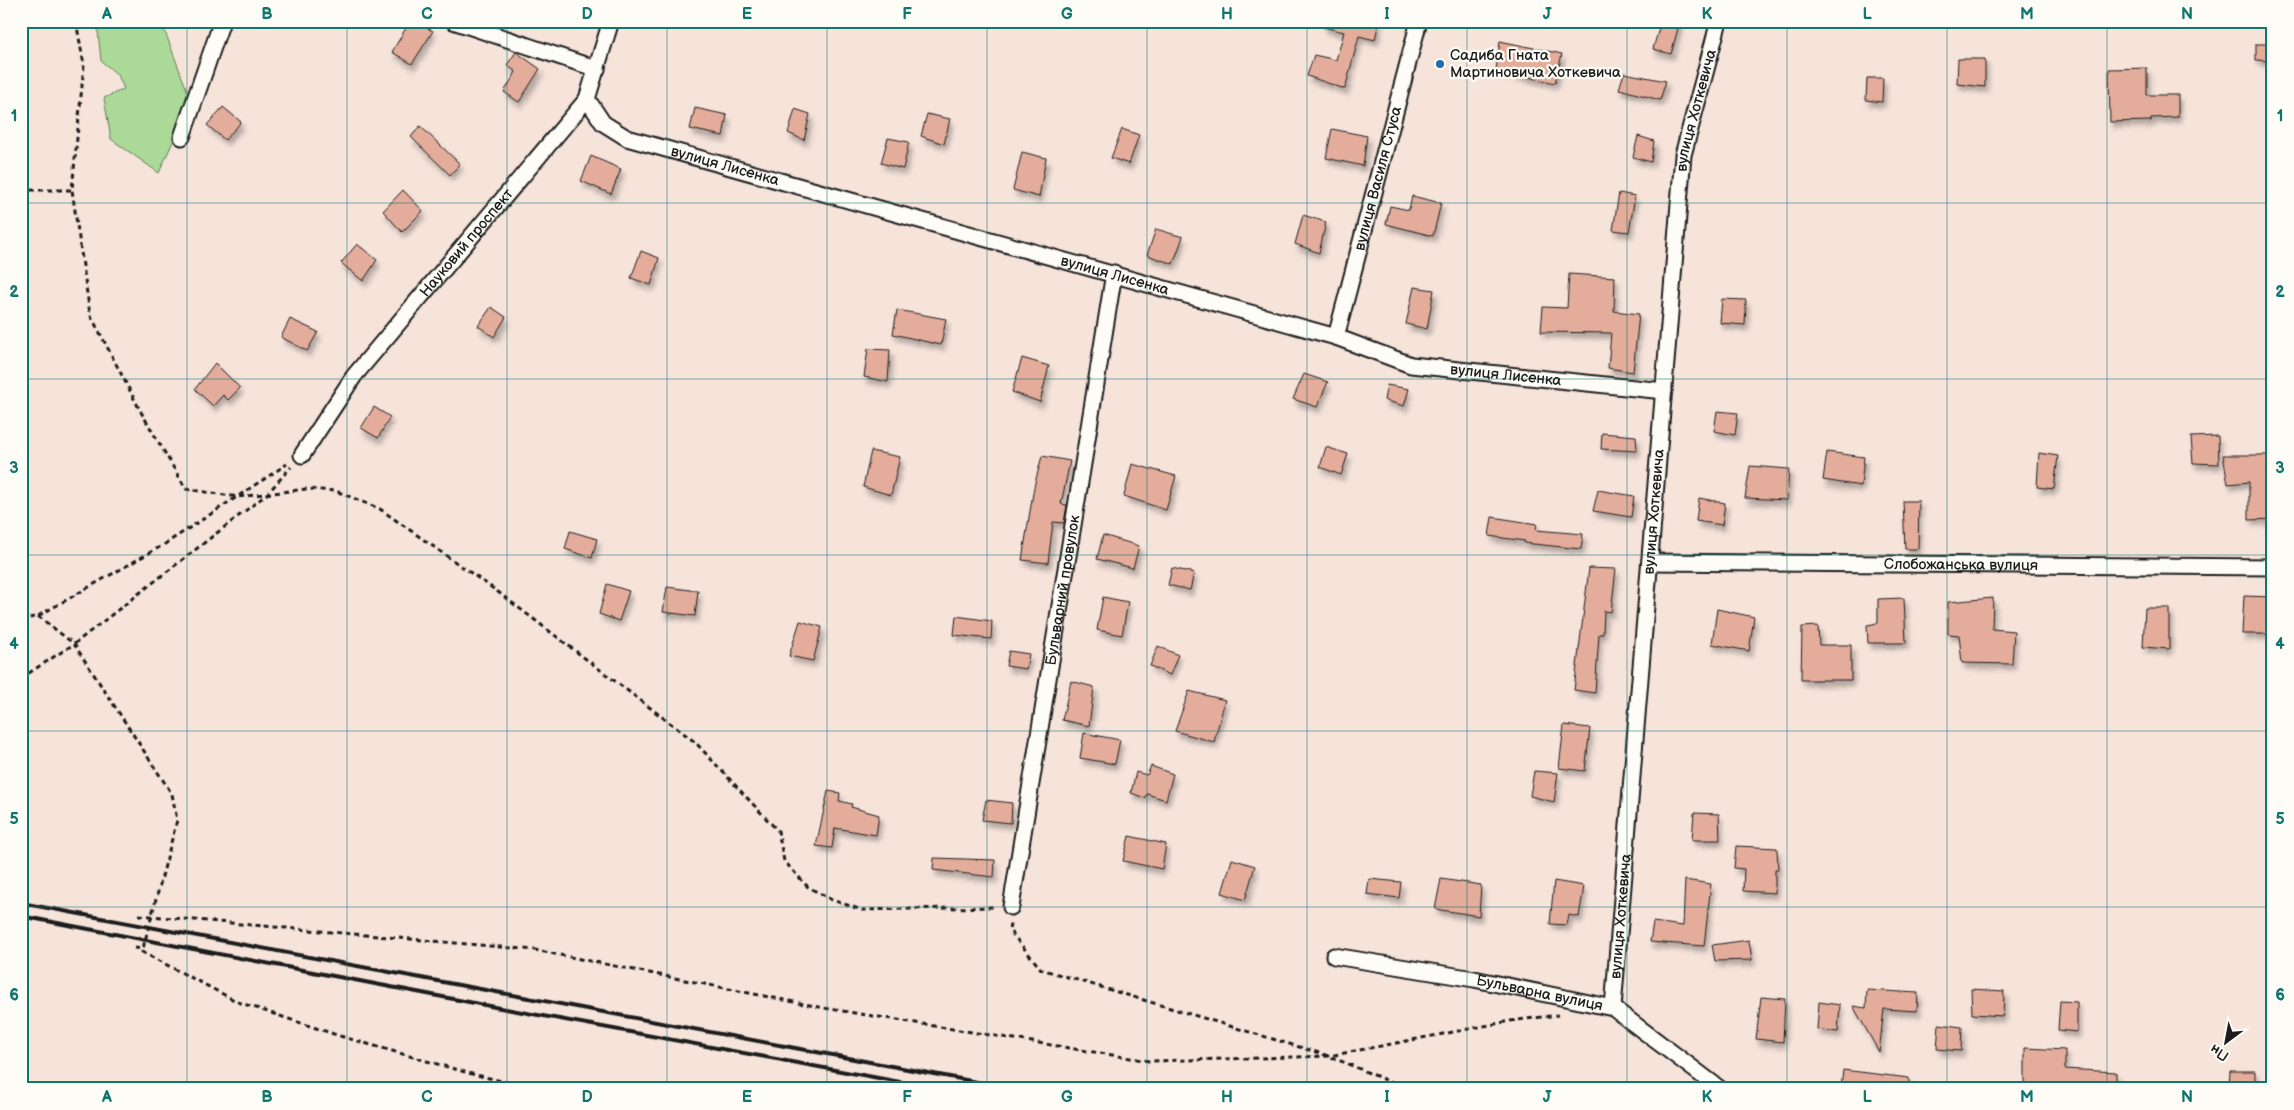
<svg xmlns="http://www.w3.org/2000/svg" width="2294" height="1110" viewBox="0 0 2294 1110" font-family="'Balsamiq Sans',sans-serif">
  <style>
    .green { fill: #abd998; stroke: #647a5a }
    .building { fill: #e4ac9b; stroke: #1c1c1c; filter: url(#shadow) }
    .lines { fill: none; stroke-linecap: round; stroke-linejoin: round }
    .street-casing { stroke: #1c1c1c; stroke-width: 19 }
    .path { stroke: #1c1c1c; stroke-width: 3; stroke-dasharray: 5 4; stroke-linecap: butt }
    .street { stroke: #fdfcf7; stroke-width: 15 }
    .rail { stroke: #1c1c1c; stroke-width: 4 }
    .grid { fill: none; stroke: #0f766e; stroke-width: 1; stroke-opacity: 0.55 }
    .poi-dot { fill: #1f6fb2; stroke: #fdfcf7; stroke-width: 2 }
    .labels { text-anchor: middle; stroke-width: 4.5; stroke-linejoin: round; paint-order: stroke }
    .poi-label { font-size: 15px; fill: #1c1c1c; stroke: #fdfcf7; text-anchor: start }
    .street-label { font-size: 15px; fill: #1c1c1c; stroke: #fdfcf7 }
    .neatline { fill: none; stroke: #0f766e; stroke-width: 2 }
    .grid-label { font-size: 16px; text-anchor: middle; font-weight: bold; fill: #0f766e }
  </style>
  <defs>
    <filter id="shadow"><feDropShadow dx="3" dy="5.5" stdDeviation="2.5" flood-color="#0004"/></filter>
  </defs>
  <rect width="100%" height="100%" fill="#f6e4db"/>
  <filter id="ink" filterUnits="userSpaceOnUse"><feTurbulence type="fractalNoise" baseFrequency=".02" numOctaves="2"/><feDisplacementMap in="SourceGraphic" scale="10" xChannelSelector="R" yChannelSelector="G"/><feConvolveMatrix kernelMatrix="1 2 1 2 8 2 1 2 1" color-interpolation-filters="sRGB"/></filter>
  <g filter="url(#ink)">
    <path class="green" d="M97 21H161L191 101 159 173 111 139 104 98 124 89 118 75 101 61Z"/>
    <g class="building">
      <path d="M410 21H414L433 31 412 64 392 52Z"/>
      <path d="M1324 21H1379L1375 40 1359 36 1345 89 1307 76 1314 55 1336 60 1344 32 1323 27Z"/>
      <path d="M1661 21H1680L1671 54 1653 49Z"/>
      <path d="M1500 41 1562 54 1555 83 1496 70Z"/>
      <path d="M2256 44H2273V61L2256 60Z"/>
      <path d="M516 52 540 69 519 102 504 92 516 72 507 65Z"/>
      <path d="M1958 59H1985V87L1957 84Z"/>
      <path d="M2147 68V95H2178V117L2151 118V121L2110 122 2109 69Z"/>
      <path d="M1624 73 1666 81 1660 100 1619 89Z"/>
      <path d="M1867 78H1883L1882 102 1866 100Z"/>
      <path d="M223 107 241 122 225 140 207 125Z"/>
      <path d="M695 108 727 115 723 136 690 129Z"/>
      <path d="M795 109 810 114 804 140 788 133Z"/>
      <path d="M927 114 950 119 944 144 921 136Z"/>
      <path d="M420 126 460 164 450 175 411 137Z"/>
      <path d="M1122 129 1139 135 1129 164 1111 158Z"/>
      <path d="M1332 129 1367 136 1363 166 1326 158Z"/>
      <path d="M1638 136 1654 141 1651 162 1633 157Z"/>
      <path d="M888 138 909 142 903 169 881 163Z"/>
      <path d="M1022 152 1046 158 1039 197 1013 190Z"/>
      <path d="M591 156 621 169 611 194 581 181Z"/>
      <path d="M403 190 423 211 402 232 383 211Z"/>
      <path d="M1619 193 1635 196 1629 232 1613 230Z"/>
      <path d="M1412 196 1441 203 1433 236 1386 224 1390 206 1409 210Z"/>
      <path d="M1303 215 1326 222 1319 253 1295 244Z"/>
      <path d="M1156 229 1183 237 1173 264 1147 255Z"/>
      <path d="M357 244 377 260 363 281 341 263Z"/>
      <path d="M641 251 659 258 651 285 631 278Z"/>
      <path d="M1569 274 1615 277 1614 311 1639 314 1633 372 1608 368 1611 333 1541 332 1543 307 1567 308Z"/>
      <path d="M1414 287 1434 290 1427 329 1406 324Z"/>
      <path d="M1722 299 1746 300 1745 325 1720 323Z"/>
      <path d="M491 307 506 317 494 337 478 326Z"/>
      <path d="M897 310 946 319 941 345 893 334Z"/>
      <path d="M290 319 318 332 307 351 281 337Z"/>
      <path d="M868 349 890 350 888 382 864 377Z"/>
      <path d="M1022 358 1049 366 1040 402 1012 392Z"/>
      <path d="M215 363 240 388 228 400 223 395 213 406 195 389Z"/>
      <path d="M1304 374 1328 382 1317 407 1293 399Z"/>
      <path d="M1387 385 1409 389 1404 406 1384 400Z"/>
      <path d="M374 407 390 417 378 438 361 428Z"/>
      <path d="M1717 411 1738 413 1735 435 1714 431Z"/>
      <path d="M1602 433 1636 436 1637 451 1601 449Z"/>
      <path d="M2218 436 2219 464 2193 463 2191 437Z"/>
      <path d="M1326 447 1348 454 1341 475 1320 467Z"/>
      <path d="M871 451 900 457 891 495 863 487Z"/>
      <path d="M1827 452 1864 457 1861 486 1823 480Z"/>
      <path d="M2039 453 2058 456 2054 489 2037 487Z"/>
      <path d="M2223 455H2268L2270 493H2273V519L2249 520V482L2228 484Z"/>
      <path d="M1042 456 1070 461 1061 504 1067 505 1064 523 1053 522 1048 563 1022 560 1034 487Z"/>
      <path d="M1132 464 1176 476 1166 510 1124 496Z"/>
      <path d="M1750 466 1789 469 1787 500 1745 498Z"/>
      <path d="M1598 490 1634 496 1631 517 1593 511Z"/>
      <path d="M1699 498 1725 503 1722 525 1696 521Z"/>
      <path d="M1903 501H1919L1918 549H1905Z"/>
      <path d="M1492 517 1537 524 1536 530 1583 534 1581 549 1524 543 1525 541 1489 536Z"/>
      <path d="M570 531 597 539 592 558 565 549Z"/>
      <path d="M1103 535 1139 546 1133 568 1097 559Z"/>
      <path d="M1172 568 1194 573 1190 590 1168 585Z"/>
      <path d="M1589 568 1616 569 1611 612 1604 611 1603 634H1599L1595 693 1574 690Z"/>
      <path d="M607 584 629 591 619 621 599 614Z"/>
      <path d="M667 587 698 591 695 616 663 612Z"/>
      <path d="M2244 596 2273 597V634H2242Z"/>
      <path d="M1103 597 1128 602 1122 635 1097 630Z"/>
      <path d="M1904 598 1906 643H1868L1867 625 1878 623V599Z"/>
      <path d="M1993 598 1992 629 2014 631 2012 664 1962 663 1959 635 1948 634V602Z"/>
      <path d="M2145 608H2169V649L2143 647Z"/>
      <path d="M1717 609 1754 617 1749 651 1712 644Z"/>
      <path d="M956 616 992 621 991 639 954 635Z"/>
      <path d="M800 621 822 627 813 661 789 656Z"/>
      <path d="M1818 626 1819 645H1851V680H1801L1802 627Z"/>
      <path d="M1158 646 1178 655 1170 675 1150 666Z"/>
      <path d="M1009 651 1029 654 1026 669 1006 666Z"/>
      <path d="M1071 681 1094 687 1089 726 1062 720Z"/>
      <path d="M1189 691 1225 700 1214 742 1175 731Z"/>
      <path d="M1564 725 1590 728 1585 771 1559 768Z"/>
      <path d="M1084 733 1120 740 1115 764 1080 758Z"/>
      <path d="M1151 766 1173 774 1166 800 1147 794 1145 798 1131 793 1136 772 1147 775Z"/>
      <path d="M1534 771 1558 773 1554 802 1530 796Z"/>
      <path d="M828 791 840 793 839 801 852 804 851 807 879 815 876 835 835 828 832 848 816 846Z"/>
      <path d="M986 800 1012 803 1011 823 982 820Z"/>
      <path d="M1694 813 1719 814 1720 840H1692Z"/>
      <path d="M1129 836 1166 844 1162 869 1123 861Z"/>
      <path d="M1736 846 1777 848 1778 870H1775V893L1743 891 1744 869 1734 868Z"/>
      <path d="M934 858 995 860 994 877 933 870Z"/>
      <path d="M1232 859 1255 866 1245 900 1222 893Z"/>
      <path d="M1369 879 1401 882 1399 898 1367 894Z"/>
      <path d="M1441 879 1481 885 1479 916 1435 909Z"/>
      <path d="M1685 880 1711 884 1704 946 1650 942 1653 922 1683 926Z"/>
      <path d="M1554 881 1584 886 1579 917 1569 915 1567 925 1550 924Z"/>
      <path d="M1749 940 1752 960 1715 961 1712 945Z"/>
      <path d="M1971 989 2004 991 2003 1016 1972 1014Z"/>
      <path d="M1867 990 1918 993 1917 1011 1884 1009 1879 1052 1853 1006 1866 1008Z"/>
      <path d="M1761 997 1785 999 1783 1042 1756 1039Z"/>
      <path d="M2060 1001 2077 1002V1032L2058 1030Z"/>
      <path d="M1819 1002 1840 1005 1838 1032 1817 1029Z"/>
      <path d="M1939 1024 1962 1027 1961 1051 1937 1049Z"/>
      <path d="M2025 1048 2065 1050V1069L2116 1072V1089H2087V1086L2025 1087Z"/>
      <path d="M1843 1070 1909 1078V1089H1841Z"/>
      <path d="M2230 1071H2255V1089H2229Z"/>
    </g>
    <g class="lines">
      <defs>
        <g id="street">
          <path d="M453 21 597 69"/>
          <path id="s1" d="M587 99 603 123 627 138 1336 337 1411 365 1664 391"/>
          <path d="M182 137 222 21"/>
          <path id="s2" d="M1336 337 1419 21"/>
          <path id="s3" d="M302 455 354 376 587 99 611 21"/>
          <path id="s4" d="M1650 562 2273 567"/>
          <path id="s5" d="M1011 907 1114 273"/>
          <path id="s6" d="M1334 956 1474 979 1613 1008 1720 1089"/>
          <path id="s7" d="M1613 1008 1683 155 1719 21"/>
        </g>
      </defs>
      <use href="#street" class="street-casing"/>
      <g class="path">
        <path d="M76 21 84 65 72 190 90 314 141 412 186 489 238 497 307 489 336 491 380 509 498 592 695 742 778 831 784 861 808 887 832 900 862 910 995 907"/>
        <path d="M21 190H72"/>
        <path d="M38 616 74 644 172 794 177 820 142 952 238 1002 340 1036 472 1074 536 1089"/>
        <path d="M21 620 38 616 165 544 287 464"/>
        <path d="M21 678 74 644 267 494 291 467"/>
        <path d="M139 915 535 950 824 1008 1149 1061 1329 1056 1510 1021 1558 1015"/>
        <path d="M1010 924 1009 930 1041 969 1329 1056 1407 1089"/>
        <path d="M134 948 143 949"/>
      </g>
      <use href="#street" class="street"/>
      <g class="rail">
        <path d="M21 903 1014 1089"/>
        <path d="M21 916 495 1007 938 1089"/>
      </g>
    </g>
  </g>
  <path class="grid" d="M187 21V1089M347 21V1089M507 21V1089M667 21V1089M827 21V1089M987 21V1089M1147 21V1089M1307 21V1089M1467 21V1089M1627 21V1089M1787 21V1089M1947 21V1089M2107 21V1089M21 203H2273M21 379H2273M21 555H2273M21 731H2273M21 907H2273"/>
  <circle class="poi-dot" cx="1440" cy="64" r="5"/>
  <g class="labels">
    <g class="poi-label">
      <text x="1450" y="60">Садиба Гната<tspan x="1450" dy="17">Мартиновича Хоткевича</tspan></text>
    </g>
    <g class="street-label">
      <text dy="5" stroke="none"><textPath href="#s7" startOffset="902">вулиця Хоткевича</textPath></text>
      <text dy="5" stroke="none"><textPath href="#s1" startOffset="159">вулиця Лисенка</textPath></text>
      <text dy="5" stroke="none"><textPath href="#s2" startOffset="164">вулиця Василя Стуса</textPath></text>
      <text dy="5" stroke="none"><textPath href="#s3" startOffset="269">Науковий проспект</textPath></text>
      <text dy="5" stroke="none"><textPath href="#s1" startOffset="564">вулиця Лисенка</textPath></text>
      <text dy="5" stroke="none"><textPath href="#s1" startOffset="969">вулиця Лисенка</textPath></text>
      <text dy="5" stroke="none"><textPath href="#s7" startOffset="498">вулиця Хоткевича</textPath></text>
      <text dy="5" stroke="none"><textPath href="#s4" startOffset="311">Слобожанська вулиця</textPath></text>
      <text dy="5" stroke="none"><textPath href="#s5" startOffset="321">Бульварний провулок</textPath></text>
      <text dy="5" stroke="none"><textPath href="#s7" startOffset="92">вулиця Хоткевича</textPath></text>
      <text dy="5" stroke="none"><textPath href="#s6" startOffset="209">Бульварна вулиця</textPath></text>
    </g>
  </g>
  <rect width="2294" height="1110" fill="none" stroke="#fdfcf7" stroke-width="55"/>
  <g transform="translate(2226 1042) rotate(212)" stroke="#fdfcf7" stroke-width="4" paint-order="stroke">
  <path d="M0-4L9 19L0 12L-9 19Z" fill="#1c1c1c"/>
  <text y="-8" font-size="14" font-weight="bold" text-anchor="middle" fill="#1c1c1c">Пн</text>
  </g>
  <rect x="28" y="28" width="2238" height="1054" class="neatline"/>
  <g class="grid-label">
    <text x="107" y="19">A</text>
    <text x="267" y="19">B</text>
    <text x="427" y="19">C</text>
    <text x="587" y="19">D</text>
    <text x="747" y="19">E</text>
    <text x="907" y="19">F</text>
    <text x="1067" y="19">G</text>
    <text x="1227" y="19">H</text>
    <text x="1387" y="19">I</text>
    <text x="1547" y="19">J</text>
    <text x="1707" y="19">K</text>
    <text x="1867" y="19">L</text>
    <text x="2027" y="19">M</text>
    <text x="2187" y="19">N</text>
    <text x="14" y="121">1</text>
    <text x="2280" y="121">1</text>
    <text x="14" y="297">2</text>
    <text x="2280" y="297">2</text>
    <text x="14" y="473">3</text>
    <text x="2280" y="473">3</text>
    <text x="14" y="649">4</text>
    <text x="2280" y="649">4</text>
    <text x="14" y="824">5</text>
    <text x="2280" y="824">5</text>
    <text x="14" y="1000">6</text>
    <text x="2280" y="1000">6</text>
    <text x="107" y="1102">A</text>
    <text x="267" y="1102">B</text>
    <text x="427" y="1102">C</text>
    <text x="587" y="1102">D</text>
    <text x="747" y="1102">E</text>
    <text x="907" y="1102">F</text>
    <text x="1067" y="1102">G</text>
    <text x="1227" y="1102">H</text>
    <text x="1387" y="1102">I</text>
    <text x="1547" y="1102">J</text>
    <text x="1707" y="1102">K</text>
    <text x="1867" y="1102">L</text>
    <text x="2027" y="1102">M</text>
    <text x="2187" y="1102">N</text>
  </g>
</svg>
